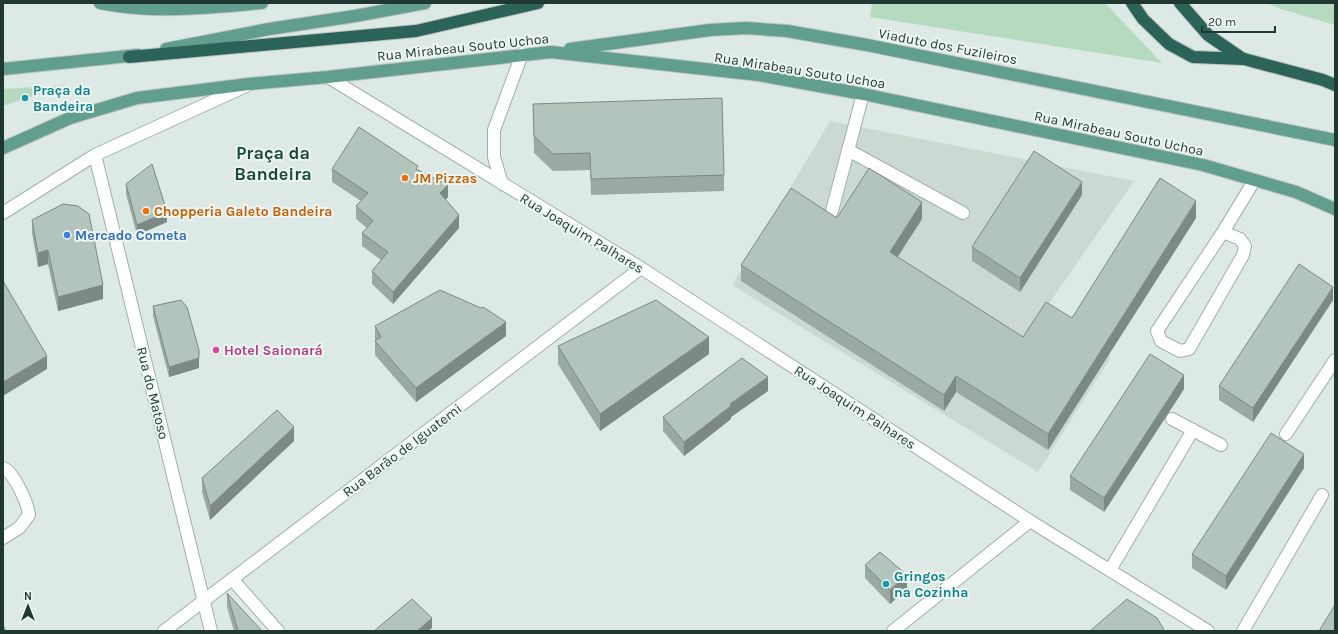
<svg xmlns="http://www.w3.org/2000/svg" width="1338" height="634" viewBox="0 0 1338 634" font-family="Karla,sans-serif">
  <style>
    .built { fill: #ccd9d3 }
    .green { fill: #b6dac0 }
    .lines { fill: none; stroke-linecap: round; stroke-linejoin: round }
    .minor-casing { stroke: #a0b0ab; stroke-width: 14 }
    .major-casing { stroke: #bcc3c1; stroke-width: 14 }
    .highway-casing { stroke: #bcc3c1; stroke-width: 14 }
    .minor { stroke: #fff; stroke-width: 12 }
    .major { stroke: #629e8e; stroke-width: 12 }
    .highway { stroke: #2c6358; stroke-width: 12 }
    .wall { fill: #9aa9a3 }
    .shaded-wall { fill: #7d8984 }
    .building { fill: #b3c4bd; stroke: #7d8984 }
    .culture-dot { fill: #0f9aa8; stroke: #eef6f2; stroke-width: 1.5 }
    .food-dot { fill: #e8710a; stroke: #eef6f2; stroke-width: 1.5 }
    .shop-dot { fill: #3f7fe0; stroke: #eef6f2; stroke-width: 1.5 }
    .hotel-dot { fill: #d1479c; stroke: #eef6f2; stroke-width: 1.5 }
    .labels { text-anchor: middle; stroke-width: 4; stroke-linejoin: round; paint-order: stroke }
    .street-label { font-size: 14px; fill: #1f3831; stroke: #eef6f2 }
    .culture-label { font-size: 14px; font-weight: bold; fill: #0d838f; stroke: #eef6f2; text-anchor: start }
    .food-label { font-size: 14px; font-weight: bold; fill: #c56008; stroke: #eef6f2; text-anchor: start }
    .shop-label { font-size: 14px; font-weight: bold; fill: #366cbe; stroke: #eef6f2; text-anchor: start }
    .hotel-label { font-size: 14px; font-weight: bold; fill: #b23c85; stroke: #eef6f2; text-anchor: start }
    .district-label { font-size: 18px; font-weight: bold; fill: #1c493e; stroke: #eef6f2 }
  </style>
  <rect width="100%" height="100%" fill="#dde9e4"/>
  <path class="built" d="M830 121 1134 181 1043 312 1111 357 1038 472 732 285Z"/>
  <g class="green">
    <path d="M872 3H1105L1162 63 870 17Z"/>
    <path d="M1266 3H1335V25L1281 9Z"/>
    <path d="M67 85 3 106V89Z"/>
  </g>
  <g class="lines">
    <defs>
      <g id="minor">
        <path d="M328 77 641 268 1030 521 1208 631"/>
        <path d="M848 150 963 213"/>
        <path d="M95 155 211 631"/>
        <path d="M502 184 494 157V130L522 54"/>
        <path d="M832 211 863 94"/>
        <path d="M3 213 95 155 246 86"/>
        <path d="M1223 232 1240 239 1245 246 1243 255 1189 349 1180 351 1161 341 1157 331 1223 232 1254 181"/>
        <path d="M1172 419 1221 445"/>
        <path d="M1286 434 1335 360"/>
        <path d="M3 468C14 472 28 504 29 515L19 528 3 538"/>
        <path d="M1110 570 1193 430"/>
        <path d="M232 579 278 631"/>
        <path d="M164 631 641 268"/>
        <path d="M893 631 1030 521"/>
        <path d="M1243 631 1322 495"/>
      </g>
      <g id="major">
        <path d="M100 3C154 14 208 8 262 3"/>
        <path d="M166 49 269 29 355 16 425 3"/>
        <path d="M570 49 710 30 746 28 787 31 867 45 1335 140"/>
        <path d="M3 69 138 55"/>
        <path d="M3 148 70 118 137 98 249 84 328 77 551 52 759 75 863 94 1203 165 1296 192 1335 209"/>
      </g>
      <g id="highway">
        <path d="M1132 3 1143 19 1169 44 1193 57 1244 59 1323 80 1335 85"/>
        <path d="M1180 3 1208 35 1243 59"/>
        <path d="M129 57 416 31 538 3"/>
      </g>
    </defs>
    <use href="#minor" class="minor-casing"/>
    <use href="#major" class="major-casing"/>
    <use href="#highway" class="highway-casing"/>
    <use href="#minor" class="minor"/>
    <use href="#major" class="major"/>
    <use href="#highway" class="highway"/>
  </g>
  <g class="wall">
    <path d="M533 104 724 175V191L591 195 590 170 553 171 534 153Z"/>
    <path d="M332 169 418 170 448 197 445 200 459 228 393 304 372 284V271L381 260 362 246V233L367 228 356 219V206L361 201 332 182Z"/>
    <path d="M126 184 167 222 137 235 126 194Z"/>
    <path d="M1082 195 1020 292 972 261V247Z"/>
    <path d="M837 218 922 219 898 257 1023 337 1072 318 1196 218 1048 450 956 392 944 411 741 281V265Z"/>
    <path d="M32 220 103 299 58 311 48 264 38 267 32 233Z"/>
    <path d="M1333 300 1253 422 1219 400V386Z"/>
    <path d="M153 306 199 368 169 377 153 316Z"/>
    <path d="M375 326 506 336 416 402 375 355Z"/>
    <path d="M558 346 709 354 600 431 558 364Z"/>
    <path d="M1184 389 1104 512 1070 490V476Z"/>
    <path d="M768 391 731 417V419L684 456 663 431V417Z"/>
    <path d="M294 441 210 520 202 492V478Z"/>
    <path d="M1304 468 1226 590 1192 568V554Z"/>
    <path d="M865 565 907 589 890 604 865 578Z"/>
    <path d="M227 593 262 631H234L227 607Z"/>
  </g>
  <g class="shaded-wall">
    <path d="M1082 182V195L1020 292V278Z"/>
    <path d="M448 185V197L440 206V193Z"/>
    <path d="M1196 201V218L1048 450V434Z"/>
    <path d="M922 202V219L890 268V252Z"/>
    <path d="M167 212V222L137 235V225Z"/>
    <path d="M459 215V228L393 304V292Z"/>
    <path d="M48 250V264L38 267V253Z"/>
    <path d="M103 285V299L58 311V297Z"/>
    <path d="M1333 287V300L1253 422V408Z"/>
    <path d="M506 322V336L416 402V388Z"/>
    <path d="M709 337V354L600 431V414Z"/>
    <path d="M47 356V369L3 396V382Z"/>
    <path d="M199 358V368L169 377V367Z"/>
    <path d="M1184 375V389L1104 512V498Z"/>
    <path d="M956 376V392L944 411V395Z"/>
    <path d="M768 377V391L731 417V419L684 456V442L730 404Z"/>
    <path d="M294 427V441L210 520V506Z"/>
    <path d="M1304 454V468L1226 590V576Z"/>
    <path d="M907 575V589L890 604V590Z"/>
    <path d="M432 618V628L428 631H417Z"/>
  </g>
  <g class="building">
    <path d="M722 98 724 175 591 179 590 153 553 154 534 136 533 104Z"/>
    <path d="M359 127 418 166 416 169 448 185 440 193 459 215 393 292 372 271 388 252 362 233 373 221 356 206 368 193 332 169Z"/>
    <path d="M1034 151 1082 182 1020 278 972 247Z"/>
    <path d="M152 164 167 212 137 225 126 184Z"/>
    <path d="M869 168 922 202 890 252 1023 337 1046 302 1072 318 1160 178 1196 201 1048 434 956 376 944 395 741 265 791 188 837 218Z"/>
    <path d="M63 204 78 206 89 214 103 285 58 297 48 250 38 253 32 220Z"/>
    <path d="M1299 264 1333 287 1253 408 1219 386Z"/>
    <path d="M3 281 47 356 3 382Z"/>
    <path d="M440 290 481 308 483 307 506 322 416 388 375 341 381 337 375 326Z"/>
    <path d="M181 300 187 307 199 350V358L169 367 153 306Z"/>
    <path d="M656 300 709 337 600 414 558 346Z"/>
    <path d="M1150 354 1184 375 1104 498 1070 476Z"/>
    <path d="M742 358 768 377 730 404 731 406 684 442 663 417Z"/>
    <path d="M277 410 294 427 210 506 202 478Z"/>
    <path d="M1271 433 1304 454 1226 576 1192 554Z"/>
    <path d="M880 552 907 575 890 590 865 565Z"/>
    <path d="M227 593 262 631H238Z"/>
    <path d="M412 599 432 618 417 631H374Z"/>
    <path d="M1127 599 1157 618 1163 628 1164 631H1090Z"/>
    <path d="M1335 605V631H1319Z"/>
    <path d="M3 625 6 631H3Z"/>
  </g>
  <g class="culture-dot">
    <circle cx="25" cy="98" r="4"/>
    <circle cx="886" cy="584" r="4"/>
  </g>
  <g class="food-dot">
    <circle cx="405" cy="178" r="4"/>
    <circle cx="146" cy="211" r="4"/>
  </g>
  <circle class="shop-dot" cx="67" cy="235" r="4"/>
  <circle class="hotel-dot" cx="216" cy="350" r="4"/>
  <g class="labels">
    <g class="street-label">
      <text transform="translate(948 46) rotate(11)" y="5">Viaduto dos Fuzileiros</text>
      <text transform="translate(463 47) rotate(-6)" y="5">Rua Mirabeau Souto Uchoa</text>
      <text transform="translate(800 70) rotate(9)" y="5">Rua Mirabeau Souto Uchoa</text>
      <text transform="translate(1119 133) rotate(12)" y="5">Rua Mirabeau Souto Uchoa</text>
      <text transform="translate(582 233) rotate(31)" y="5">Rua Joaquim Palhares</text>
      <text transform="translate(153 393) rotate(76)" y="5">Rua do Matoso</text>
      <text transform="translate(855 407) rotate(33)" y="5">Rua Joaquim Palhares</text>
      <text transform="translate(402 450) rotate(-37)" y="5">Rua Barão de Iguatemi</text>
    </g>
    <g class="culture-label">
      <text x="33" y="95">Praça da<tspan x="33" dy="16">Bandeira</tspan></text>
      <text x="894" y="581">Gringos<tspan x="894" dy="16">na Cozinha</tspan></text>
    </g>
    <g class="food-label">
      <text x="413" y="183">JM Pizzas</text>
      <text x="154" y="216">Chopperia Galeto Bandeira</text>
    </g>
    <g class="shop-label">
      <text x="75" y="240">Mercado Cometa</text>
    </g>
    <g class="hotel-label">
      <text x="224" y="355">Hotel Saionará</text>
    </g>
    <g class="district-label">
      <text x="273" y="159">Praça da<tspan x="273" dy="21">Bandeira</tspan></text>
    </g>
  </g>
  <rect width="1338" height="634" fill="none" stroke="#1f3831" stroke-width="8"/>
  <g transform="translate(28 606)" stroke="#eef6f2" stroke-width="3" paint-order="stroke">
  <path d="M0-3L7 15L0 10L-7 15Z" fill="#1f3831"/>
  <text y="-6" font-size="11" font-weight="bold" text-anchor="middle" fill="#1f3831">N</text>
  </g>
  <path d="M1202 26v6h73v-6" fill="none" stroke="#1f3831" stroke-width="2"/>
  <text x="1208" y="26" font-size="12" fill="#1f3831" stroke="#eef6f2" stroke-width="3" paint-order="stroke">20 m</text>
</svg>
